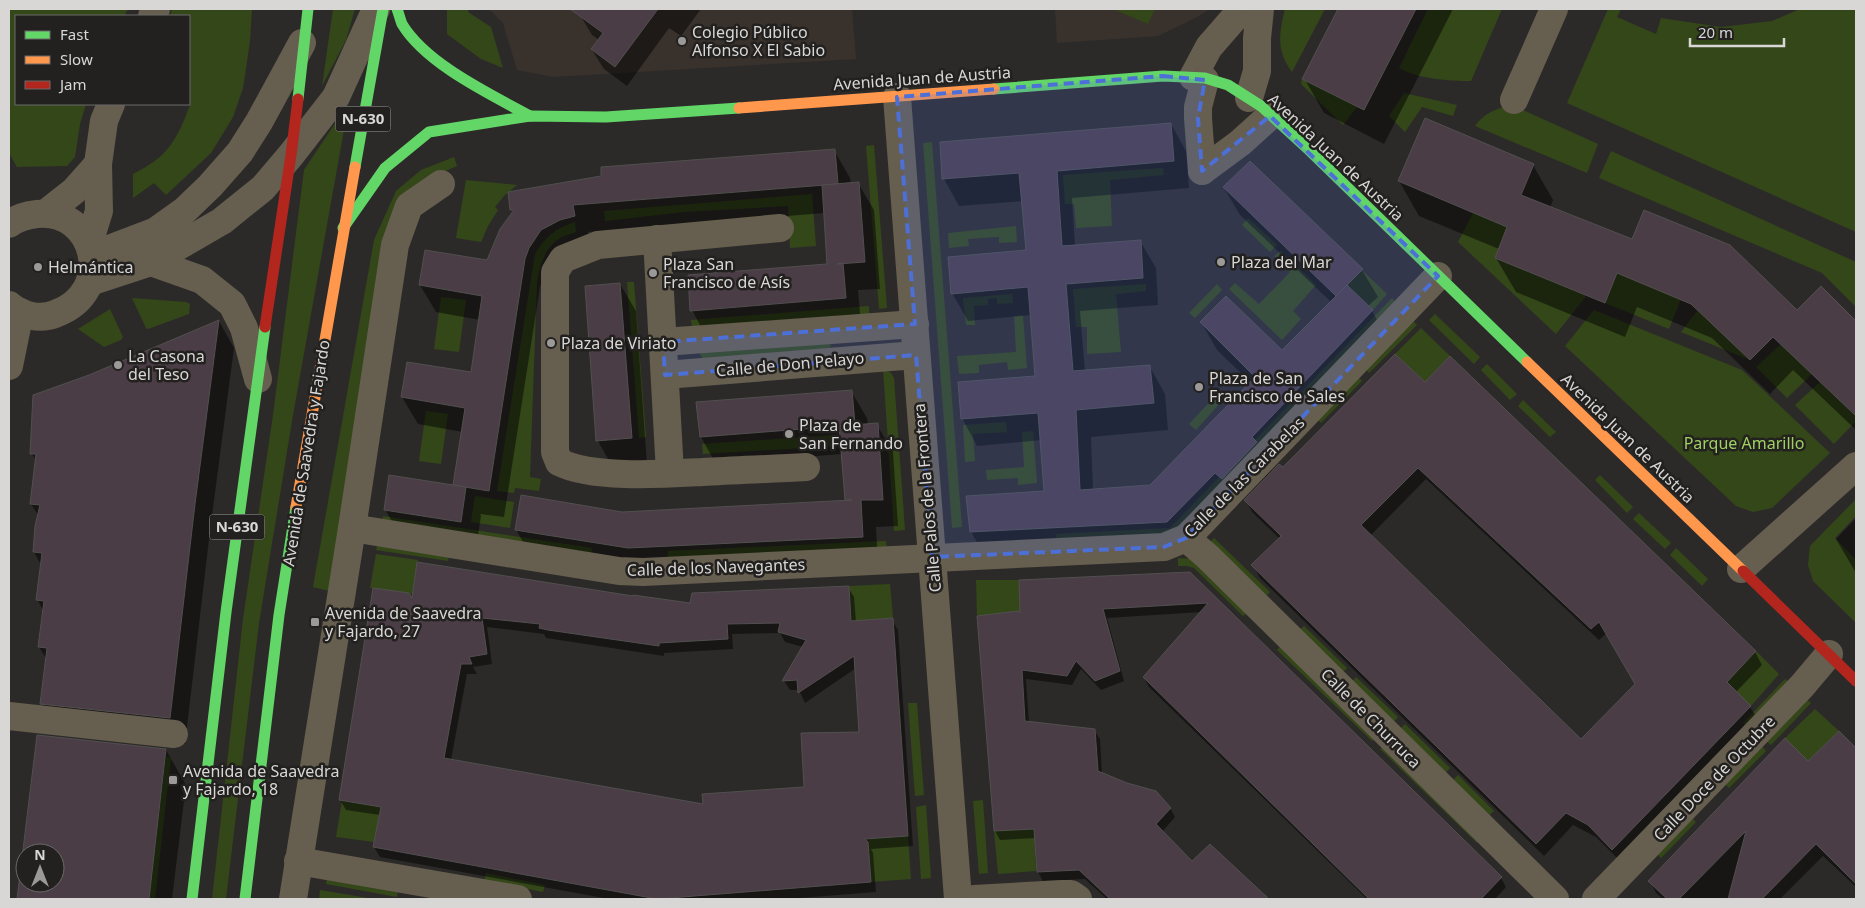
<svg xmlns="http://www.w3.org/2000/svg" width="1865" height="908" viewBox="0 0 1865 908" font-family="'Noto Sans',sans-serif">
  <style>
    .built { fill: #39322c }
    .green { fill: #344719 }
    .shadow { fill: #0007; fill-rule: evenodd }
    .building { fill: #4b3d46; stroke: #514f4f; fill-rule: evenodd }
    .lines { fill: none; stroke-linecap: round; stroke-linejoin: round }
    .street { stroke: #665e4e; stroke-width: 28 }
    .fast { stroke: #63d668; stroke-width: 11 }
    .slow { stroke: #ff974d; stroke-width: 11 }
    .jam { stroke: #b3261e; stroke-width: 11 }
    .marked { fill: #4c70d7; fill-opacity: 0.2; stroke: #4c70d7; stroke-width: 4; stroke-dasharray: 10 6; stroke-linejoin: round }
    .poi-dot { fill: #9c9a99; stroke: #23211f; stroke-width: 2 }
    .labels { text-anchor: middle; stroke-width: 5; stroke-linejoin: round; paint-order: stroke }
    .shield { fill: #23211f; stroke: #a2a09e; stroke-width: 1 }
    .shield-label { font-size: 15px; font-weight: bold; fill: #d8d7d5 }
    .poi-label { font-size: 16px; fill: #d8d7d5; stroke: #23211f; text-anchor: start }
    .street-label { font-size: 16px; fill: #d8d7d5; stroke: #23211f }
    .park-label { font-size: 16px; fill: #9fd160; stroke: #23211f }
  </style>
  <rect width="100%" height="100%" fill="#2c2a29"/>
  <g class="built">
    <path d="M489 9H852L856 59 553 77 517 70 503 23Z"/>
    <path d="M1055 9H1210L1197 17 1158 36 1057 43Z"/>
  </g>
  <g class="green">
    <path d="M9 9H128L124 16H16V104H86L80 124 75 157 67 166 17 167 9 153Z"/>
    <path d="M172 9H252L250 41 243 88 233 117 211 153 166 195 154 183 133 198V174C168 157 177 140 190 105L188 104 189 16H170Z"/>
    <path d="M333 9H355L346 40 322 86Z"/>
    <path d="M447 9H469L468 12 491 27 503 68 481 59 447 34Z"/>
    <path d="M1113 9H1155L1148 24Z"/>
    <path d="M1285 9H1325L1292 72C1276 51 1279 33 1285 9Z"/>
    <path d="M1428 9H1502L1471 81C1449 81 1418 79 1399 68Z"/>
    <path d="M1608 9H1621L1617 17 1656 34 1661 18 1721 27 1772 21 1800 9H1856V232L1567 103Z"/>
    <path d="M1302 79 1357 107 1343 125 1301 84Z"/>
    <path d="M1404 93 1457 105 1453 116 1422 107 1405 132 1389 116Z"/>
    <path d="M1512 105 1598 144 1587 173 1475 126C1485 112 1496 109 1512 105Z"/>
    <path d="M342 113H347L293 415 259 623 226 899H212L243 619 273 415 304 170Z"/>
    <path d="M932 142 962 527 952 528 923 143Z"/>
    <path d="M874 145 887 308 879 309 866 146Z"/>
    <path d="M1611 151 1856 262V307L1822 273 1599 178Z"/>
    <path d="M454 157 457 166 427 179 381 266 329 591 313 587 374 240 396 191 421 170Z"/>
    <path d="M1163 168 1164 175 1110 180 1112 226 1076 228 1074 204H1065L1063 175Z"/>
    <path d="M466 180 517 185 504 196 495 207 498 210 488 226 481 242 456 238Z"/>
    <path d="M812 194 816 246 790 248 788 206 684 212 605 221 604 211Z"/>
    <path d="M1473 213 1507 227 1495 258 1587 295 1556 334 1458 242Z"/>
    <path d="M1248 218 1277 245 1270 252 1242 225Z"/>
    <path d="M575 222 576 232C571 234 565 235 560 238 545 247 540 265 537 281L530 477 541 479 539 491 515 488 514 493 497 491 535 254C545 237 556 228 575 222Z"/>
    <path d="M1016 226 1017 242 999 243V237L968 239 969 246 949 248 948 233Z"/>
    <path d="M1281 251 1316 285 1293 311 1301 319 1282 340 1229 289 1235 283 1259 304 1290 272 1274 256Z"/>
    <path d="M1362 270 1387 294 1373 310 1347 285Z"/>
    <path d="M1617 273 1681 299 1669 329 1605 303Z"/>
    <path d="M627 282H634L646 437 639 438Z"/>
    <path d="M1146 284V291L1116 294 1121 352 1087 354V327H1076L1073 289Z"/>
    <path d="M1217 284 1222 290 1195 318 1189 313Z"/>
    <path d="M1012 294 1013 303 997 304V298L988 299V305L974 306 975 325H966L963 298Z"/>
    <path d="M441 297 466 300 459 352 434 349Z"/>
    <path d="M132 298 186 302 190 304 189 314 148 329 146 328Z"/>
    <path d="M1392 298 1397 304 1173 534 1056 543V534L1170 528Z"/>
    <path d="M869 306V321L859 314 692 327 691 320Z"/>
    <path d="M110 309 123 337 121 340 104 347 78 329Z"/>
    <path d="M1594 310 1742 370 1830 453 1772 508 1753 512 1736 506 1565 346Z"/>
    <path d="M1698 310 1750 360 1681 332Z"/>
    <path d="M1435 314 1480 357 1474 364 1429 320Z"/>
    <path d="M1023 315 1027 368 1008 370 1007 362 979 365V373L959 374 957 356 1016 352 1014 316Z"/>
    <path d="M1410 318 1417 325 1369 373 1363 366Z"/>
    <path d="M1421 328 1450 356 1425 382 1395 354Z"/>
    <path d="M828 341 831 345 829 349 703 359 700 354 703 350Z"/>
    <path d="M1781 344 1812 374 1787 398 1756 367Z"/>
    <path d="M1487 364 1517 394 1510 400 1481 370Z"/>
    <path d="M883 369 891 373 894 378 905 530 894 531Z"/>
    <path d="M1355 374 1362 381 1321 423 1314 416Z"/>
    <path d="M1820 382 1856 416V421L1834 444 1795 405Z"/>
    <path d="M1216 395 1222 401 1196 430 1189 424Z"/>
    <path d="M1523 400 1556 432 1550 437 1518 406Z"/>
    <path d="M426 411 448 414 441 464 419 461Z"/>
    <path d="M1006 422 1007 432 973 434 975 461 965 462 963 425Z"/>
    <path d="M1033 431 1037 483 1018 485V478L987 480 986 470 1024 467 1022 432Z"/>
    <path d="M835 435 836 446 703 454 702 444Z"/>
    <path d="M1600 475 1633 507 1627 513 1595 480Z"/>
    <path d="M475 496 514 502 510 528 471 522Z"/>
    <path d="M1856 499V516L1835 538 1856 560V623L1813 581 1808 565 1810 546Z"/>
    <path d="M1639 513 1671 543 1665 549 1633 519Z"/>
    <path d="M383 516 592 548 591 556 382 522Z"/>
    <path d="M1214 538 1270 592 1264 599 1207 545Z"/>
    <path d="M886 541 887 549 668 559V551Z"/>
    <path d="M378 542 449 553 448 561 376 550Z"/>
    <path d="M1676 548 1708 579 1702 586 1670 555Z"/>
    <path d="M376 554 418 560 413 594 370 588Z"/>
    <path d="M1178 558 1192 559 1248 613 1243 616 1194 568 1187 566H1178Z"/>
    <path d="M976 580H1019L1020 612 977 616Z"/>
    <path d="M890 584 893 618 852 621 849 586Z"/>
    <path d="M1304 626 1347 668 1341 674 1298 631Z"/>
    <path d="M1282 645 1377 737 1372 741 1277 650Z"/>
    <path d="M1756 651 1779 674 1751 706 1727 682Z"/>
    <path d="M1356 677 1398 717 1392 724 1350 684Z"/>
    <path d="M1785 679 1792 685 1749 729 1743 723Z"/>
    <path d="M1805 698 1811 703 1771 745 1765 740Z"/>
    <path d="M908 703H917L924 795 915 796Z"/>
    <path d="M1815 709 1839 731 1808 761 1785 738Z"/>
    <path d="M1405 724 1450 768 1444 775 1399 730Z"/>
    <path d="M1385 745 1481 838 1477 843 1380 749Z"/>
    <path d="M1761 745 1766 751 1729 788 1724 783Z"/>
    <path d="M166 757 171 758 155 899H149Z"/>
    <path d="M1458 775 1494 811 1487 817 1451 782Z"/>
    <path d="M983 800 988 873 979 874 973 801Z"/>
    <path d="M342 801 381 807 374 842 336 837Z"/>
    <path d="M926 805 931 878 921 879 916 807Z"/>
    <path d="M1691 817 1696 822 1661 858 1656 853Z"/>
    <path d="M1034 829 1036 871 998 874 994 831Z"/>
    <path d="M908 836 911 879 871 882 868 839Z"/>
    <path d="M486 873 545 885 543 892 484 881Z"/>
    <path d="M327 877 398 890 397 897 326 884Z"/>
    <path d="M320 890 368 898V899H319Z"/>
  </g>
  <g class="shadow">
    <path d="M585 9H701L681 36 669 28 627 86 604 69 592 50 599 40 592 35 580 15Z"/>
    <path d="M1339 9H1453L1384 144 1324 113 1304 78Z"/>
    <path d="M1171 124 1186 151 1189 188 1072 198 1075 246 1140 241 1156 268 1158 305 1080 311 1085 372 1150 367 1165 394 1168 430 1091 437 1093 490 1151 486 1251 383 1217 350 1201 322 1282 352 1331 302 1240 215 1224 188 1362 270 1378 297 1367 307 1372 311 1387 338 1268 464 1272 470 1238 505 1232 499 1183 549 987 559 971 532 1045 492 1042 440 977 446 962 418 1037 377 1031 315 968 321 952 293 1028 251 1023 201 959 206 944 179Z"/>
    <path d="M834 150 850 178 851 184 858 183 874 210 880 289 858 290 861 325 707 338 692 310 829 265 825 213 588 232 590 243 544 275 540 287 504 517 480 514 481 516 476 548 401 537 385 509 455 487 463 432 418 424 402 397 472 373 480 320 436 312 420 285 488 261 513 213 512 209Z"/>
    <path d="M1533 165 1553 200 1550 208 1797 312 1821 288 1856 323V430L1793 370 1770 394 1712 338 1637 307 1625 337 1516 292 1496 258 1499 249 1419 216 1399 181Z"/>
    <path d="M620 284 636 311 647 465 613 468 598 441 586 287Z"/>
    <path d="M219 321 234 348 210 531 185 744 57 730 42 703 47 660 39 647 44 612 37 599 41 565 34 552 39 517 31 504 37 462 32 454 89 376Z"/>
    <path d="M1425 384 1755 652 1762 665 1736 692 1750 707 1758 719 1620 861 1596 837 1573 825 1544 856 1260 578 1253 565 1280 539 1253 513 1246 501 1283 469ZM1426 479 1599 640 1607 633 1637 684 1581 741 1370 536Z"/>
    <path d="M851 391 867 418 868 425H877L893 452 898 526 876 527 878 564 532 557 516 530 621 513 847 502 842 454 716 464 701 437 698 403Z"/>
    <path d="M1856 518V573L1836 539Z"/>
    <path d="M1189 573 1501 878 1506 887 1495 899H1367L1149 687 1144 678 1202 612 1107 618 1124 681 1101 690 1081 669 1072 685 1026 679 1029 723 1094 730 1100 739 1102 774 1170 808 1175 817 1162 832 1192 863 1210 846 1267 899H1107L1085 879 1043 881 1038 872 1036 838 1000 840 995 831 979 617 1021 616Z"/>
    <path d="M848 587 854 597 856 622 892 620 898 630 913 846 871 849 873 853 876 892 787 899H609L380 857 374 847 380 815 346 810 340 800 413 601 635 598 691 604ZM487 627 544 634 546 638 664 656V653L733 649 732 634 780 633 785 642 803 647 784 681 790 690H799L805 703 856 668 861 733 805 789 704 806 451 760 467 674H477L473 667 492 664Z"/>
    <path d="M1839 733 1856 749V887L1823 856 1780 899H1663L1656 893 1650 881 1808 763Z"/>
    <path d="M38 736 166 750 186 785 172 899H18ZM25 853H55V883H25Z"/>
  </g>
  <g class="building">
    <path d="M570 9H658L615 67 591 49 603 33Z"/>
    <path d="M1338 9H1416L1364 110 1302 79Z"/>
    <path d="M1425 118 1534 164 1521 195 1632 239 1644 210 1730 245 1797 310 1821 286 1856 321V416L1773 337 1750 360 1691 304 1617 273 1605 303 1495 258 1507 227 1398 181Z"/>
    <path d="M1171 123 1174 161 1057 171 1062 246 1141 240 1143 278 1066 284 1073 371 1150 365 1154 403 1076 410 1080 490 1150 485 1255 377 1200 322 1226 296 1282 350 1347 285 1373 310 1252 437 1257 442 1222 479 1215 473 1167 522 970 532 966 496 1044 491 1038 413 961 419 958 382 1035 376 1028 287 951 294 948 257 1026 250 1019 173 942 179 940 142Z"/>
    <path d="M835 149 838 184 573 205 575 216 560 220 541 230 529 248 525 259 489 491 453 485 465 408 401 397 407 362 471 372 482 296 419 285 425 250 487 260 500 229 514 210H510L508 192 601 176V167Z"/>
    <path d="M1250 161 1363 269 1336 296 1223 187Z"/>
    <path d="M859 182 865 262 837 264 843 263 846 298 690 311 688 275 827 264 822 185Z"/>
    <path d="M620 283 632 438 596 441 585 286Z"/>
    <path d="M219 320 195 504 170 718 40 704 47 648 38 647 44 601 36 600 42 553 33 552 35 526 40 505 30 504 36 454H30L33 395 89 375Z"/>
    <path d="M1395 354 1425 382 1450 356 1756 651 1727 682 1751 706 1612 850 1588 825 1566 813 1536 844 1251 565 1281 536 1244 500 1279 464 1283 467ZM1418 468 1591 629 1599 622 1635 684 1581 739 1361 525Z"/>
    <path d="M852 390 855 425 700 437 696 402Z"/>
    <path d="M878 423 883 500H861L863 537 628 548 515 530 521 495 622 512 852 500H845L839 426Z"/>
    <path d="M389 475 466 487 461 522 384 510Z"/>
    <path d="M417 562 633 596V595L690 603 692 593 849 586 851 621 893 618 908 836 865 839 868 842 871 882 657 899 373 847 381 807 339 800 373 588 409 593 412 598ZM482 618 540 624 539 628 548 630 659 646V643L728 639 727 624 780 623 778 632 806 640 782 681 797 680 798 693 854 656 859 732 801 733 804 787 702 794 703 804 444 758 461 664H472L469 657 487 654Z"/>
    <path d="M1190 572 1502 877 1481 899H1369L1143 677 1208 603 1103 609 1120 671 1095 681 1076 661 1067 676 1022 670 1025 721 1095 729 1098 771 1127 783 1156 791 1171 808 1156 824 1192 861 1210 844 1269 899H1110L1079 870 1037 872 1034 829 994 831 977 616 1018 611 1020 613 1019 580Z"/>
    <path d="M1839 731 1856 748V884L1816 844 1762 899H1728L1746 831 1679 899H1667L1648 881 1785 738 1808 761Z"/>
    <path d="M37 735 166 749 149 899H17ZM25 853H55V883H25Z"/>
  </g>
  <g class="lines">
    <g class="street">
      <path d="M152 16 156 9"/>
      <path d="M1193 77 1209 47 1242 9"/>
      <path d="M897 97 958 899"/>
      <path d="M1249 98 1257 71V38L1260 9"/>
      <path d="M1514 100 1554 9"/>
      <path d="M1202 171 1198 118V107L1205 80"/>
      <path d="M1202 171 1240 143 1270 116"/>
      <path d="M46 213 74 191 98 164"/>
      <path d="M9 224C17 218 26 215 37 214 96 208 117 292 55 314 40 320 22 316 9 305"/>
      <path d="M780 228 598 245 563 259 555 272V452L559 462C592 479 665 474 703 472 737 470 772 469 806 467"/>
      <path d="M657 239 670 473"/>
      <path d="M89 243 99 211 98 164 104 121 111 104"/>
      <path d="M93 255 156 231 184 211 210 186 240 152 259 122 302 43"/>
      <path d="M151 262 202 280 232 304 244 328 258 379"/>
      <path d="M90 282 151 262 222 221 263 188 291 155 336 97 376 9"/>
      <path d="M663 342 915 324"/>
      <path d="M9 366 20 312"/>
      <path d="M665 375 916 355"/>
      <path d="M352 528 619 571 643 572 1164 547 1186 538 1198 526 1438 276"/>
      <path d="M1186 538 1208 557 1555 899"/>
      <path d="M1741 569 1856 466"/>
      <path d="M9 716 174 734"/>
      <path d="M298 861 518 899"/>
      <path d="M293 899 352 528 395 245 409 206 441 184"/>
      <path d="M974 899 1062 894H1071L1078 899"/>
      <path d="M1596 899 1802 686 1829 654"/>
    </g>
    <g class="fast">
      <path d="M397 9C399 14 400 19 402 24 426 64 490 94 530 116"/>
      <path d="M994 89 1163 76 1205 78 1228 85 1261 106 1310 151 1527 362"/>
      <path d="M298 99 308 9"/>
      <path d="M355 167 383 9"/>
      <path d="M343 228 385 168 429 132 530 116 606 117 739 108"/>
      <path d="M192 899 226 612 265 327"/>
      <path d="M245 899 279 615 296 507"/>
    </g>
    <g class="slow">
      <path d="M739 108 994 89"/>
      <path d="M1527 362 1743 571"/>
      <path d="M296 507 355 167"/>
    </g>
    <g class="jam">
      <path d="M265 327 291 155 298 99"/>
      <path d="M1743 571 1856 681"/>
    </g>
  </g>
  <path class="marked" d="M1163 76 1205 80 1198 118 1202 171 1270 116 1438 276 1186 538 1164 547 932 557 916 355 665 375 663 342 915 324 897 97Z"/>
  <g class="poi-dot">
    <circle cx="682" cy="41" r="5"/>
    <circle cx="1221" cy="262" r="5"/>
    <circle cx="38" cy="267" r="5"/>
    <circle cx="653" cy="273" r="5"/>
    <circle cx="551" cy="343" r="5"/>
    <circle cx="118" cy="365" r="5"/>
    <circle cx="1199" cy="387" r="5"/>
    <circle cx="789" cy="434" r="5"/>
    <rect x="310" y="617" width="10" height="10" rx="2.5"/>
    <rect x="168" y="775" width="10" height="10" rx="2.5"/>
  </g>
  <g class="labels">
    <g class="shield">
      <rect x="335.5" y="106.5" width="55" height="25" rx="4"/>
      <rect x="209.5" y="514.5" width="55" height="25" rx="4"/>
    </g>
    <g class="shield-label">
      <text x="363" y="124">N-630</text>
      <text x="237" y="532">N-630</text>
    </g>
    <g class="poi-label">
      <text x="692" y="38">Colegio Público<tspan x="692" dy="18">Alfonso X El Sabio</tspan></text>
      <text x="1231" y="268">Plaza del Mar</text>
      <text x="663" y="270">Plaza San<tspan x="663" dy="18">Francisco de Asís</tspan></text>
      <text x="48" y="273">Helmántica</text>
      <text x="561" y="349">Plaza de Viriato</text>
      <text x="128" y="362">La Casona<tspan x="128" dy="18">del Teso</tspan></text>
      <text x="1209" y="384">Plaza de San<tspan x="1209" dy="18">Francisco de Sales</tspan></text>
      <text x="799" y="431">Plaza de<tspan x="799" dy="18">San Fernando</tspan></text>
      <text x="325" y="619">Avenida de Saavedra<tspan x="325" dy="18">y Fajardo, 27</tspan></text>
      <text x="183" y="777">Avenida de Saavedra<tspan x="183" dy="18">y Fajardo, 18</tspan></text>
    </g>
    <g class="street-label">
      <text transform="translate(922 78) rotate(-4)" y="6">Avenida Juan de Austria</text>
      <text transform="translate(1336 157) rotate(43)" y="6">Avenida Juan de Austria</text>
      <text transform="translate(790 364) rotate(-5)" y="6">Calle de Don Pelayo</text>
      <text transform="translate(1628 438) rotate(44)" y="6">Avenida Juan de Austria</text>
      <text transform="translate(306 453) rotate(-81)" y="6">Avenida de Saavedra y Fajardo</text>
      <text transform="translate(1244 477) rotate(-45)" y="6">Calle de las Carabelas</text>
      <text transform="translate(927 498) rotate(-95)" y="6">Calle Palos de la Frontera</text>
      <text transform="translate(716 567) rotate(-2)" y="6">Calle de los Navegantes</text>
      <text transform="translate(1371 718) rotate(45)" y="6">Calle de Churruca</text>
      <text transform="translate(1714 778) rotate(-46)" y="6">Calle Doce de Octubre</text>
    </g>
    <g class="park-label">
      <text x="1744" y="449">Parque Amarillo</text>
    </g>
  </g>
  <rect width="1865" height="908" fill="none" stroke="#d8d7d5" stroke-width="20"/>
  <rect x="15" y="15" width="175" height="90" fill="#23211f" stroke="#6b6a68"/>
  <rect x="25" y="31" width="25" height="8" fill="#63d668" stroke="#6b6a68"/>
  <text x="60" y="40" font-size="15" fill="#d8d7d5">Fast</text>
  <rect x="25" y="56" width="25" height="8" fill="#ff974d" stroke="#6b6a68"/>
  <text x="60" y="65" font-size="15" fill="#d8d7d5">Slow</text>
  <rect x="25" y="81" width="25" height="8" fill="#b3261e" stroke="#6b6a68"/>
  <text x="60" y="90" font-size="15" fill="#d8d7d5">Jam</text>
  <g transform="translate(40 868)"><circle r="24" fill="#23211f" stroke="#6b6a68"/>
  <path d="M0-4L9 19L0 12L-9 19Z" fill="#9c9a99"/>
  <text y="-8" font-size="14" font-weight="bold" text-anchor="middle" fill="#d8d7d5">N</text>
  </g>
  <path d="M1690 38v8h94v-8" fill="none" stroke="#d8d7d5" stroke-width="2.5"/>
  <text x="1698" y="38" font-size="15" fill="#d8d7d5" stroke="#23211f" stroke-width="4" paint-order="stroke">20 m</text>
</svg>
